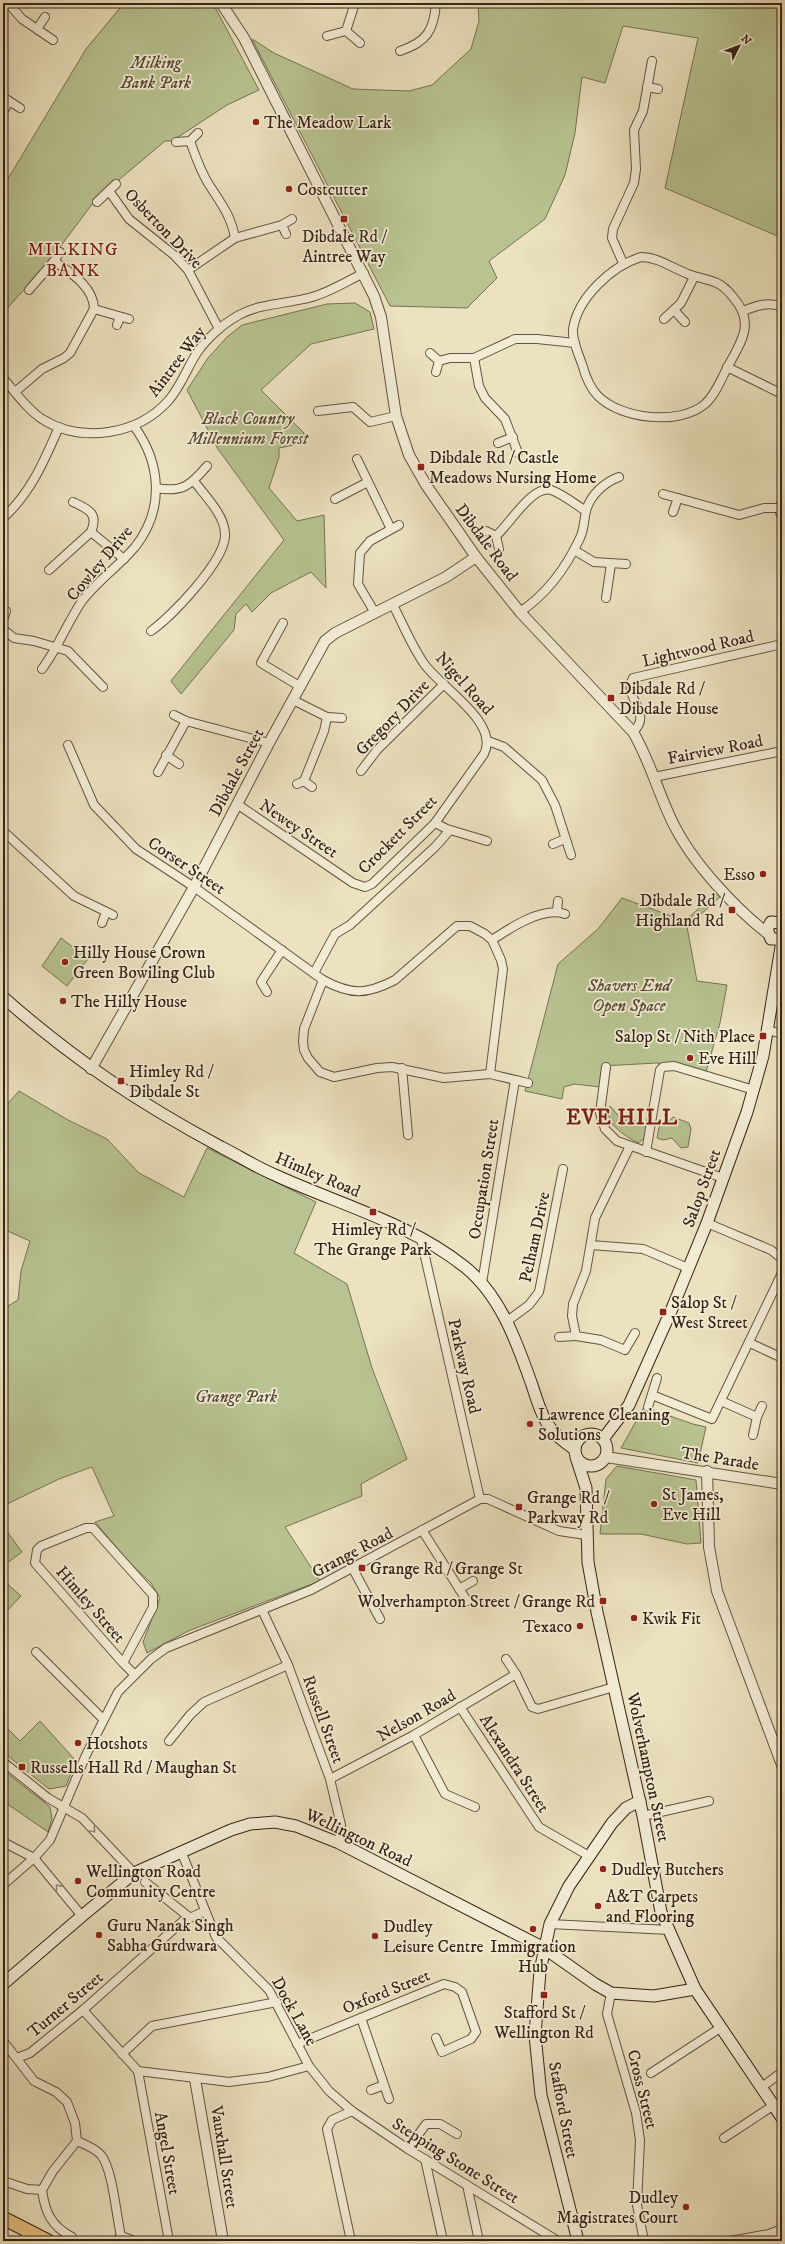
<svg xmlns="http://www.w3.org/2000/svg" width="785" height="2244" viewBox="0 0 785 2244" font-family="'IM FELL DW Pica',serif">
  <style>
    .green { fill: #b8c391; stroke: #767354 }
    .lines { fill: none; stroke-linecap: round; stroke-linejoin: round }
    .minor-casing { stroke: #635340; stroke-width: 10 }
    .tertiary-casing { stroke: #635340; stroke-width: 12 }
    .secondary-casing { stroke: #352316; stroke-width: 13 }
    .primary-casing { stroke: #352316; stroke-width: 15 }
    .minor { stroke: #f3ecd5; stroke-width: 8 }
    .tertiary { stroke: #f3ecd5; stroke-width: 10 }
    .secondary { stroke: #f3ecd5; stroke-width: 11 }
    .primary { stroke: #e6c180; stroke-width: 13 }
    .oneway { stroke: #948876 }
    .poi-dot { fill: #8f2418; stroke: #f3ecd5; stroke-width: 1.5 }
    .labels { text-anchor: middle; stroke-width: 3.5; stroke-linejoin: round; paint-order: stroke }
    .park-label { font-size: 17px; font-style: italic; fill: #564b35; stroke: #f3ecd5 }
    .poi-label { font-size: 17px; fill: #352316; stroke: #f3ecd5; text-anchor: start }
    .street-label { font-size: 17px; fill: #352316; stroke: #f3ecd5 }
    .neighbourhood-label { font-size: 18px; letter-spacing: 1px; fill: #7a1f14; stroke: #f3ecd5 }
    .district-label { font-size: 21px; font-weight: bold; letter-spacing: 1px; fill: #7a1f14; stroke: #f3ecd5 }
  </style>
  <rect width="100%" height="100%" fill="#ece2bf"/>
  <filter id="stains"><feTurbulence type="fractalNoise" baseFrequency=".005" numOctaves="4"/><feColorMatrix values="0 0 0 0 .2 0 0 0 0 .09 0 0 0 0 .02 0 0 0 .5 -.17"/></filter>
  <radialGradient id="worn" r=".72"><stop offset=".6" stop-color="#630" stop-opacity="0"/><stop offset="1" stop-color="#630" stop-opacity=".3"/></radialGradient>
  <g class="green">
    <path d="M124 3H210L216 9 259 90 227 105 172 141H165L96 199 48 263 3 313V187L86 49Z"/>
    <path d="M478 3H782V238L665 188 698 38 623 26 605 83 582 77 575 133 565 175 545 219 489 261 497 278 467 308 390 306 252 39 274 53 353 89 409 91 432 85 471 49 479 21Z"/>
    <path d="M355 303 370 312 374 329 311 344 261 390 304 433V443L279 448V457L269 488 297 521 324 515 326 588 311 572 271 593 252 612 246 604 236 614 234 630 181 694 171 681 284 540 218 449 187 390 208 358 227 337 242 325 327 304Z"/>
    <path d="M718 891 722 895 687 927 697 981 727 985 720 1023 706 1072 657 1063 602 1066 600 1087 574 1084 564 1087 562 1099 525 1091 558 964 598 929 622 898 685 921Z"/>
    <path d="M61 938 88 959 67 986 42 966Z"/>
    <path d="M19 1091 68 1120 107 1139 139 1173 184 1197 207 1148 316 1202 294 1253 347 1284 372 1368 407 1459 361 1484 362 1496 285 1527 320 1581 188 1631 147 1653 143 1642 160 1598 151 1583 129 1562 95 1522 114 1516 92 1467 59 1479 3 1506V1309L18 1300 21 1271 30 1241 3 1229V1109Z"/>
    <path d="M610 1106 624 1122 629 1116 637 1123 647 1124 645 1138 638 1143C627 1137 601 1122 610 1106Z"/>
    <path d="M673 1117 689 1123 691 1129 688 1147 681 1148 672 1138 663 1140 657 1138 660 1123 668 1122Z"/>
    <path d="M644 1407 693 1424 706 1427 698 1463 621 1448Z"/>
    <path d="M617 1466 696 1480 701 1543 687 1544 641 1534H600L606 1479Z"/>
    <path d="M3 1526 22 1552 3 1566Z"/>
    <path d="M777 1540H782V1565L779 1557Z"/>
    <path d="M3 1580 21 1596 3 1615Z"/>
    <path d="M40 1721 76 1761 66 1786 49 1789 3 1752V1724L20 1741Z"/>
    <path d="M3 1770 50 1807 52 1819 48 1832 3 1801Z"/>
  </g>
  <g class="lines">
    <defs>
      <g id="minor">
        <path d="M8 3 22 19 53 40"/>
        <path d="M37 29 45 17"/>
        <path d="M346 31 360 43"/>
        <path d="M327 36 346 31 355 3"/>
        <path d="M400 51C427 42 434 30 436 3"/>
        <path d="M647 87 658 89"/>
        <path d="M3 97 9 101 3 112"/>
        <path d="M9 101 20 108"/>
        <path d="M190 141C195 155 200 170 208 183 220 202 231 215 235 238"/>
        <path d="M176 142 190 141 198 133"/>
        <path d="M109 191 129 219 174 255 188 270 219 329"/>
        <path d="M97 202 116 184"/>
        <path d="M282 225 286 234"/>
        <path d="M641 257C658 257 672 268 688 274 698 278 708 279 717 283 724 286 728 291 733 297 756 323 741 342 727 368 721 380 715 395 705 404 679 426 621 419 598 396 589 387 585 375 582 364 578 353 572 340 573 329 578 297 612 266 641 257Z"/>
        <path d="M54 261 60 252"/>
        <path d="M623 263 612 238 613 229 634 183 636 169 634 130 643 111 652 61"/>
        <path d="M188 270 235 238 282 225 292 219"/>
        <path d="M29 290 54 261C71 273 94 287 94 309L129 319"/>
        <path d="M674 310 685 322"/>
        <path d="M743 311C756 306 768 301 782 307"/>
        <path d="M664 319 681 303 694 277"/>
        <path d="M117 325 120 317"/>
        <path d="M430 353 439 361 436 372"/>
        <path d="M474 358 479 386 485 398 505 419 518 453"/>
        <path d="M439 361 450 358H474L515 339H537L575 343"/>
        <path d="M727 367 782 394"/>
        <path d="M3 378C15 392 27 409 42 419 82 444 138 435 169 400 179 388 185 374 192 361 202 342 221 325 239 315 261 303 288 304 312 297 330 292 347 281 364 273"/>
        <path d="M15 392 42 369 64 358 70 353 94 309"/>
        <path d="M318 411 353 407 370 422 396 416"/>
        <path d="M498 443 513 437"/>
        <path d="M357 459 391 529"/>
        <path d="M156 488C182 493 191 485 207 466"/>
        <path d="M663 494 739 515 764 508H782"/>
        <path d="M335 499 368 482"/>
        <path d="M73 502C88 509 99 513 91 532"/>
        <path d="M673 512 678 498"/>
        <path d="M3 518C31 493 44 461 59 427"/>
        <path d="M486 531 496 536 499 549"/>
        <path d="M496 536C509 525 532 485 551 490 563 494 576 505 586 511"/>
        <path d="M574 550 594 562 626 564"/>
        <path d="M49 570 91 532 124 559"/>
        <path d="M606 598 611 564"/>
        <path d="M520 612C548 593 566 568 580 538 584 530 584 520 586 511 590 495 605 482 619 477"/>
        <path d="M375 613 358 584 360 553 370 541 399 525"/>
        <path d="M3 620 6 611"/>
        <path d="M283 623 261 663 301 687"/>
        <path d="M3 629 14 638 34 641 68 651 103 687"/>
        <path d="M151 631C171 617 224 562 225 536 226 516 205 496 194 481"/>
        <path d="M42 669C58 648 67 623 82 601 97 581 119 566 135 547 165 509 161 463 134 426"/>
        <path d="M293 700 327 717 342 718"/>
        <path d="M174 715 186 721 269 743"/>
        <path d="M633 732C654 713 622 698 633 678L782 644"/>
        <path d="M488 741 504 747 542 780 555 805 571 855"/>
        <path d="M68 745 94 805 136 849 194 887 323 980C351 995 366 995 395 980L457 926H470L485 934 492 940 501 960 503 969 490 1074"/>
        <path d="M166 755 179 764"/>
        <path d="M361 771 377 750 444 684"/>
        <path d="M158 772 186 721"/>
        <path d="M654 777 782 751"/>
        <path d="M304 781 324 731 327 717"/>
        <path d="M297 784 304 781 312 787"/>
        <path d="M237 804 353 883 365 887 372 884 435 823 484 754C500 723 442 688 425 665 412 647 403 624 393 605"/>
        <path d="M435 823 447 829 487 841"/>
        <path d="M3 831 74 896 113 915"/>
        <path d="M553 844 565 839"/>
        <path d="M557 911 558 901"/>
        <path d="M102 923 106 912"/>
        <path d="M492 940C510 928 543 906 565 914"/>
        <path d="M314 973 335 934 350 925 435 847 450 830"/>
        <path d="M323 980 304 1029 303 1041 304 1050 308 1058 320 1072 334 1077 377 1068 392 1067 444 1078 490 1074 528 1083"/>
        <path d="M267 992 261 982 282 950"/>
        <path d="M768 1030 782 1034"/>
        <path d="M606 1067 600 1113 605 1129 617 1141 723 1178"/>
        <path d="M402 1068 408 1135"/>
        <path d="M630 1146 595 1218 586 1271 573 1304 572 1316 576 1336 601 1340 625 1350 635 1333"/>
        <path d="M646 1152 660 1070 663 1067 674 1066 754 1090"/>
        <path d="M707 1223 771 1250 782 1259"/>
        <path d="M421 1239 480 1499"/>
        <path d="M591 1245 643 1249 688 1268"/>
        <path d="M482 1283 515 1080"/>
        <path d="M506 1322 529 1305 539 1292 563 1169"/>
        <path d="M559 1337 576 1336"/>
        <path d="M750 1343 782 1358"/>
        <path d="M652 1395 712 1419 782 1273"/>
        <path d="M721 1401 757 1417 762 1406"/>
        <path d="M648 1407 657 1378"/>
        <path d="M753 1435 757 1417"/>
        <path d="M422 1530 467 1601"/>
        <path d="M353 1569 380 1619"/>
        <path d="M459 1589 473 1581"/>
        <path d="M262 1610 288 1665 330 1779 341 1825 339 1843"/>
        <path d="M36 1652 103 1719"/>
        <path d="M506 1659 516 1674 532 1707 538 1709 614 1687"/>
        <path d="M123 1663 153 1607V1595L93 1528H86L41 1546 37 1550 35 1563 123 1663 134 1674"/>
        <path d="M460 1707 539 1827 589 1856"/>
        <path d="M414 1735 445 1794 475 1807"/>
        <path d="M169 1741 190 1715 204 1702 288 1665"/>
        <path d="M3 1762 48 1798 82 1818 134 1873"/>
        <path d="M330 1779 414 1735 516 1674"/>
        <path d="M643 1816 709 1801"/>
        <path d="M3 1842 34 1858 82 1916"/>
        <path d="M181 1851 216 1937 269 1990 309 2066 329 2091 352 2111 408 2149 558 2241"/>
        <path d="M145 1882 189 1917"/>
        <path d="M3 1885 34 1858 50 1840 86 1755 118 1692 151 1659 166 1648 311 1590 480 1499H488L559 1531 586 1535"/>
        <path d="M550 1924 669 1930"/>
        <path d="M611 1993 607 2014 636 2113 640 2140 637 2205 644 2241"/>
        <path d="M83 2010 138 2071"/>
        <path d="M361 2018 389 2099"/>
        <path d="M3 2041 34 2081 56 2092 67 2102 75 2123 77 2141 53 2171 42 2190"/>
        <path d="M297 2044 444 1984 455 1987 462 1992 476 2032 471 2039 442 2052 436 2038"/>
        <path d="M122 2054 152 2026 277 2002"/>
        <path d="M17 2058 30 2053 83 2010 183 1921 205 1911"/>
        <path d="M138 2071 229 2082 268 2077 309 2066"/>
        <path d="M138 2071 169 2241"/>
        <path d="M651 2073 720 2028"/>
        <path d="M762 2087 782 2072"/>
        <path d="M371 2090 384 2085"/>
        <path d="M724 2138 774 2105"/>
        <path d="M77 2141C86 2145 95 2148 101 2155 113 2170 116 2215 121 2236"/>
        <path d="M408 2149 426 2124H440L457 2134"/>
        <path d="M425 2159 443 2241"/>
        <path d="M3 2181 27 2189 42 2190"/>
        <path d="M467 2185 479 2241"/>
        <path d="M42 2190C45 2212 51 2226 72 2237"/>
        <path d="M23 2241 29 2232"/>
        <path d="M116 2241 121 2236 132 2240"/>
        <path d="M351 2241 327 2129 332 2120 352 2111"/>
        <path d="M730 2241 769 2234 782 2229"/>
      </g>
      <g id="tertiary">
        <path d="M221 3 244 38 374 296 381 317 396 416 409 455 426 485 476 557 520 612 633 732C651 762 659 797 675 827 694 864 735 908 767 933"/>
        <path d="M91 1069 194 887 269 743 325 641 335 633 446 577 476 557"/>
        <path d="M606 1457 782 1484"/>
        <path d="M707 1471 709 1547 717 1591 782 1765"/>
        <path d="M195 2079 223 2241"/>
      </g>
      <g id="secondary">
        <path d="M782 506V514"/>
        <path d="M782 923 771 922 767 929 771 939H782"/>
        <path d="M3 997C73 1059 139 1103 221 1147 239 1156 256 1167 275 1175 338 1204 410 1223 465 1267 501 1296 517 1343 532 1385 536 1397 540 1412 547 1423 553 1434 565 1442 574 1449"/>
        <circle cx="591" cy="1450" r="16"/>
        <path d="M603 1439 629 1405 671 1311 707 1223 747 1112 763 1056 782 941"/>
        <path d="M576 1457 586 1488 588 1562 597 1612 643 1816 661 1912 695 1989 782 2118"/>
        <path d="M3 1984 82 1916 134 1873 231 1830 250 1824 275 1822 296 1826 339 1843 544 1948 595 1984 611 1993 654 1996 695 1989"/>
        <path d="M578 2241 541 2095 535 2035 540 1971 550 1924 569 1886 612 1823 626 1808 640 1801"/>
      </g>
      <path id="primary" d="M3 2218 48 2241"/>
    </defs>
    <use href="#minor" class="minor-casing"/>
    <use href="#tertiary" class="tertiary-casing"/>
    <use href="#secondary" class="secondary-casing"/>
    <use href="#primary" class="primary-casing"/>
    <use href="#minor" class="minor"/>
    <use href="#tertiary" class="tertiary"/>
    <use href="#secondary" class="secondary"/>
    <use href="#primary" class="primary"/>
  </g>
  <defs><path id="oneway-chevron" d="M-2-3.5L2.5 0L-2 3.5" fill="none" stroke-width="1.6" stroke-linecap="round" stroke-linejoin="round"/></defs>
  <g class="oneway">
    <use href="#oneway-chevron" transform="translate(93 1830) rotate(47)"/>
    <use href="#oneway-chevron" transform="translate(58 1887) rotate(-130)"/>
  </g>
  <g class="poi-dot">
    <circle cx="256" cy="122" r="4"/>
    <circle cx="289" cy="189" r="4"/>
    <rect x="340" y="215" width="8" height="8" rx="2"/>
    <rect x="417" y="463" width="8" height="8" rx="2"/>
    <rect x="607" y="694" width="8" height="8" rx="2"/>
    <circle cx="763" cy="874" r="4"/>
    <rect x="728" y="906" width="8" height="8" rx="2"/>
    <circle cx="65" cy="962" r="4"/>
    <circle cx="63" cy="1001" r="4"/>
    <rect x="759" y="1032" width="8" height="8" rx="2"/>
    <circle cx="690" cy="1058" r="4"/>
    <rect x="117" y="1077" width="8" height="8" rx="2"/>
    <rect x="369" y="1208" width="8" height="8" rx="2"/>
    <rect x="659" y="1308" width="8" height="8" rx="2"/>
    <circle cx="530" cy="1424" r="4"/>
    <circle cx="654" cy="1504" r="4"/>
    <rect x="515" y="1503" width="8" height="8" rx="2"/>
    <rect x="358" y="1564" width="8" height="8" rx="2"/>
    <rect x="599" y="1597" width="8" height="8" rx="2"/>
    <circle cx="634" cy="1618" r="4"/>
    <circle cx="580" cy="1626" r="4"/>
    <circle cx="78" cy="1743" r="4"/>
    <rect x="18" y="1763" width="8" height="8" rx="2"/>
    <circle cx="603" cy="1869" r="4"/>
    <circle cx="78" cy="1881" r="4"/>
    <circle cx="598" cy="1906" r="4"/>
    <circle cx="533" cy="1929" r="4"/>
    <circle cx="99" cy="1935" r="4"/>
    <circle cx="375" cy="1936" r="4"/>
    <rect x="540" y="1991" width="8" height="8" rx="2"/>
    <circle cx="686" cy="2207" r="4"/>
  </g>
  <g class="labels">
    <g class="park-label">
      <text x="156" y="68">Milking<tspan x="156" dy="20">Bank Park</tspan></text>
      <text x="248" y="424">Black Country<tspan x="248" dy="20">Millennium Forest</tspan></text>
      <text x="629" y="991">Shavers End<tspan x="629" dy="20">Open Space</tspan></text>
      <text x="236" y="1402">Grange Park</text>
    </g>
    <g class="poi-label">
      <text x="264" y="128">The Meadow Lark</text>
      <text x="297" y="195">Costcutter</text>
      <text x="344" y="242" text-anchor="middle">Dibdale Rd /<tspan x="344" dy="20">Aintree Way</tspan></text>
      <text x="429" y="463">Dibdale Rd / Castle<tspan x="429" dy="20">Meadows Nursing Home</tspan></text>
      <text x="619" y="694">Dibdale Rd /<tspan x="619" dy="20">Dibdale House</tspan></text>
      <text x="755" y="880" text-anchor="end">Esso</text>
      <text x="724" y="906" text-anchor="end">Dibdale Rd /<tspan x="724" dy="20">Highland Rd</tspan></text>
      <text x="73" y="958">Hilly House Crown<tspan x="73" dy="20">Green Bowiling Club</tspan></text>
      <text x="71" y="1007">The Hilly House</text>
      <text x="755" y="1042" text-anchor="end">Salop St / Nith Place</text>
      <text x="698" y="1064">Eve Hill</text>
      <text x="129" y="1077">Himley Rd /<tspan x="129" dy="20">Dibdale St</tspan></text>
      <text x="373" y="1235" text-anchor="middle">Himley Rd /<tspan x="373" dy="20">The Grange Park</tspan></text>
      <text x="671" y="1308">Salop St /<tspan x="671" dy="20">West Street</tspan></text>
      <text x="538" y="1420">Lawrence Cleaning<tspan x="538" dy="20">Solutions</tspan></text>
      <text x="662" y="1500">St James,<tspan x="662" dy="20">Eve Hill</tspan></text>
      <text x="527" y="1503">Grange Rd /<tspan x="527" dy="20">Parkway Rd</tspan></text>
      <text x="370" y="1574">Grange Rd / Grange St</text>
      <text x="595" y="1607" text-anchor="end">Wolverhampton Street / Grange Rd</text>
      <text x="642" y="1624">Kwik Fit</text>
      <text x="572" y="1632" text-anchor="end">Texaco</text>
      <text x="86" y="1749">Hotshots</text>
      <text x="30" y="1773">Russells Hall Rd / Maughan St</text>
      <text x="611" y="1875">Dudley Butchers</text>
      <text x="86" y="1877">Wellington Road<tspan x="86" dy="20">Community Centre</tspan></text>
      <text x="606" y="1902">A&amp;T Carpets<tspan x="606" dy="20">and Flooring</tspan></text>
      <text x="107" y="1931">Guru Nanak Singh<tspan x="107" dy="20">Sabha Gurdwara</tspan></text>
      <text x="383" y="1932">Dudley<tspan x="383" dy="20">Leisure Centre</tspan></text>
      <text x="533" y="1952" text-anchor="middle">Immigration<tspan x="533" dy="20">Hub</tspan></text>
      <text x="544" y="2018" text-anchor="middle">Stafford St /<tspan x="544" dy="20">Wellington Rd</tspan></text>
      <text x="678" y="2203" text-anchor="end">Dudley<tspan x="678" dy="20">Magistrates Court</tspan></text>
    </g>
    <g class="street-label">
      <text transform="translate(164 228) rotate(46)" y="6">Osberton Drive</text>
      <text transform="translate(176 361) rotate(-53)" y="6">Aintree Way</text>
      <text transform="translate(487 542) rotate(53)" y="6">Dibdale Road</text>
      <text transform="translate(99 563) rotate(-50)" y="6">Cowley Drive</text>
      <text transform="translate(698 648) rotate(-13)" y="6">Lightwood Road</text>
      <text transform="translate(465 683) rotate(48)" y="6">Nigel Road</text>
      <text transform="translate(392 717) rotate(-46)" y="6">Gregory Drive</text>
      <text transform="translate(715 749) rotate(-11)" y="6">Fairview Road</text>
      <text transform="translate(236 772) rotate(-62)" y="6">Dibdale Street</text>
      <text transform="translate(299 828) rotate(34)" y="6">Newey Street</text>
      <text transform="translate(397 834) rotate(-45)" y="6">Crockett Street</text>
      <text transform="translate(187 865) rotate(34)" y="6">Corser Street</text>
      <text transform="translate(318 1174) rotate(23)" y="6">Himley Road</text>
      <text transform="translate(483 1179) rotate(-81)" y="6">Occupation Street</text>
      <text transform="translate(701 1188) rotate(-70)" y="6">Salop Street</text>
      <text transform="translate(534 1237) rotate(-78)" y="6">Pelham Drive</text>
      <text transform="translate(465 1366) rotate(77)" y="6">Parkway Road</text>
      <text transform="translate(720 1458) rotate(9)" y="6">The Parade</text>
      <text transform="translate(352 1552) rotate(-28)" y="6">Grange Road</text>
      <text transform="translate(91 1604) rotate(49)" y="6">Himley Street</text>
      <text transform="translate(416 1715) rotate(-30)" y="6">Nelson Road</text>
      <text transform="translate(324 1719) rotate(70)" y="6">Russell Street</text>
      <text transform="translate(515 1763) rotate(57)" y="6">Alexandra Street</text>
      <text transform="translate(649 1767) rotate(78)" y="6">Wolverhampton Street</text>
      <text transform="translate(359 1837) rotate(25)" y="6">Wellington Road</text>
      <text transform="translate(386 1991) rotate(-22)" y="6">Oxford Street</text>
      <text transform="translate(65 2004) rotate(-40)" y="6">Turner Street</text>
      <text transform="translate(295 2011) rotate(61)" y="6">Dock Lane</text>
      <text transform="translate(643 2089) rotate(76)" y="6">Cross Street</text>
      <text transform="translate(564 2110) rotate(79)" y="6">Stafford Street</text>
      <text transform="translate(168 2153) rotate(80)" y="6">Angel Street</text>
      <text transform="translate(225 2157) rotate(81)" y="6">Vauxhall Street</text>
      <text transform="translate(456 2160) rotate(32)" y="6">Stepping Stone Street</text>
    </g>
    <g class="neighbourhood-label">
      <text x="73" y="255">MILKING<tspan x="73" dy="21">BANK</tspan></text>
    </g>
    <g class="district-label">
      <text x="622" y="1124">EVE HILL</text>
    </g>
  </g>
  <rect width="785" height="2244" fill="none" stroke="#ece2bf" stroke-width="16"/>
  <rect x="4" y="4" width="777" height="2236" fill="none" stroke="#352316" stroke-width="2"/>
  <rect x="8" y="8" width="769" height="2228" fill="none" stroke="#352316"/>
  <g transform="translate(739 46) rotate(48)" stroke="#f3ecd5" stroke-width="3" paint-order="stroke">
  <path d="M0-3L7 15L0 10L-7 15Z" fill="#352316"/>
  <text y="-6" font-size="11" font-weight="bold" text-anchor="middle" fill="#352316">N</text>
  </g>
  <rect width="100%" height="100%" filter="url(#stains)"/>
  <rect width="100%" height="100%" fill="url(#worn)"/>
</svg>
